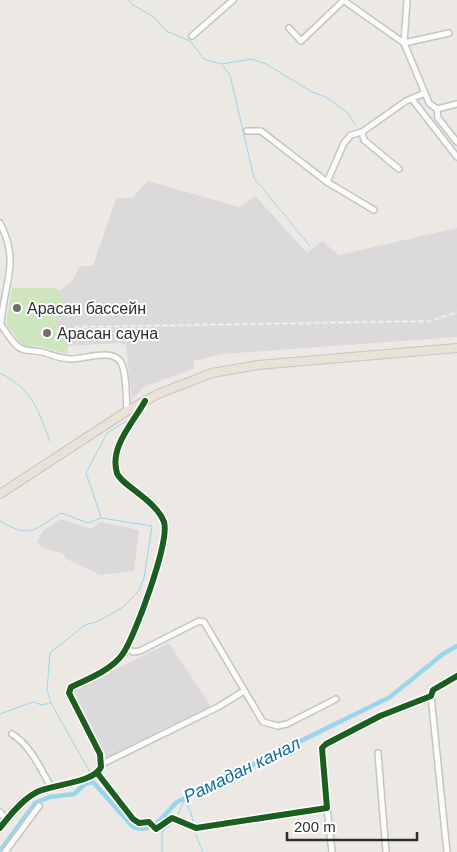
<svg xmlns="http://www.w3.org/2000/svg" width="457" height="852" viewBox="0 0 457 852" font-family="Arial,sans-serif">
  <style>
    .industrial { fill: #dcd9db }
    .green { fill: #cee6be }
    .lines { fill: none; stroke-linecap: round; stroke-linejoin: round }
    .stream { stroke: #99d6ec; stroke-width: 1 }
    .canal { stroke: #99d6ec; stroke-width: 4.5 }
    .minor-casing { stroke: #c5c4c5; stroke-width: 8 }
    .trunk-casing { stroke: #c6c5c4; stroke-width: 10 }
    .minor { stroke: #fcfcfb; stroke-width: 5 }
    .trunk { stroke: #e9e2d6; stroke-width: 8 }
    .rail-casing { stroke: #dfdfe1; stroke-width: 3 }
    .rail { stroke: #fff; stroke-width: 1; stroke-dasharray: 4; stroke-linecap: butt }
    .cycleway-casing { stroke: #fff; stroke-width: 9 }
    .cycleway { stroke: #1b5e20; stroke-width: 6 }
    .poi-dot { fill: #706f6e; stroke: #fff; stroke-width: 2 }
    .labels { text-anchor: middle; stroke-width: 4; stroke-linejoin: round; paint-order: stroke }
    .poi-label { font-size: 16px; fill: #2e2e2e; stroke: #fff; text-anchor: start }
    .water-label { font-size: 18px; font-style: italic; fill: #0d6fa3; stroke: #fff }
  </style>
  <rect width="100%" height="100%" fill="#ece8e4"/>
  <g class="industrial">
    <path d="M148 181 239 207 255 196 307 253 322 241 339 255 457 228V337L223 354 194 361V369L145 386 132 399 126 346 120 343 68 346 69 340 57 331 56 321 65 310 60 291 72 281 80 266H93L116 198H132Z"/>
    <path d="M61 519 91 529 101 522 139 530 134 571 100 575 67 559 62 553 43 548 37 542 43 531Z"/>
    <path d="M169 643 211 706 107 758 71 691Z"/>
  </g>
  <path class="green" d="M12 288H54L60 291 65 310 56 322 57 331 69 340 67 354 40 346H25L19 341 7 325V316Z"/>
  <g class="lines">
    <g class="stream">
      <path d="M129 0 133 5 154 17 166 31 190 41 204 59 221 64 252 59 266 64 312 92 326 97 348 113 355 124"/>
      <path d="M222 65 230 75 254 178 310 246"/>
      <path d="M0 373C35 392 36 407 50 441"/>
      <path d="M101 517 86 473 107 433 126 421"/>
      <path d="M0 521C30 539 34 530 61 513L88 523 101 518 152 526 144 578 138 592 123 607 99 621 85 625 50 653 47 690 51 703 91 774"/>
      <path d="M0 714 33 702 42 705 50 703"/>
      <path d="M185 799 192 816 193 824"/>
      <path d="M176 819 185 799"/>
      <path d="M193 828 203 852"/>
      <path d="M162 852V832L174 822"/>
    </g>
    <path class="canal" d="M0 851 35 803 50 797 74 794 85 784 93 782 133 827C154 835 164 814 177 802L390 697 443 654 457 646"/>
    <defs>
      <g id="minor">
        <path d="M343 0 404 43 429 103 437 109 457 104"/>
        <path d="M407 0 404 43 449 33"/>
        <path d="M289 28 301 41 344 0"/>
        <path d="M192 36 233 0"/>
        <path d="M412 99 457 157"/>
        <path d="M437 109 438 118 457 142"/>
        <path d="M247 131H261L327 182 374 210"/>
        <path d="M362 132 364 140 399 169"/>
        <path d="M327 182 344 143 351 135 362 132 406 101 425 93"/>
        <path d="M0 223C21 264 3 284 1 325 7 333 12 343 20 348 27 352 35 350 42 352 53 355 60 359 72 359 84 359 111 349 120 361 127 370 126 399 127 411"/>
        <path d="M126 647 133 652 140 651 199 621 204 622 263 722 278 726 287 724 336 699"/>
        <path d="M431 696 447 852"/>
        <path d="M12 734C31 746 40 768 51 787"/>
        <path d="M378 753 386 852"/>
        <path d="M102 764 218 707 244 691"/>
        <path d="M98 774 133 819 139 823 149 822 156 829 172 818 196 828 327 808 322 748 326 744 380 716 431 696 433 690 457 676"/>
        <path d="M327 808 332 852"/>
        <path d="M0 812 6 820"/>
        <path d="M0 828C9 816 23 799 37 792 53 784 94 783 101 767L100 754 69 693 71 687C88 679 111 670 122 655 135 637 170 541 164 522 156 500 121 485 117 473 109 447 133 423 145 401"/>
        <path d="M5 852 39 806"/>
      </g>
      <path id="trunk" d="M0 494 127 411 158 394 212 373 258 365 457 348"/>
    </defs>
    <use href="#minor" class="minor-casing"/>
    <use href="#trunk" class="trunk-casing"/>
    <use href="#minor" class="minor"/>
    <use href="#trunk" class="trunk"/>
    <defs>
      <path id="rail" d="M75 327 431 321 457 312"/>
    </defs>
    <use href="#rail" class="rail-casing"/>
    <use href="#rail" class="rail"/>
    <defs>
      <g id="cycleway">
        <path d="M98 774 133 819 139 823 149 822 156 829 172 818 196 828 327 808 322 748 326 744 380 716 431 696 433 690 457 676"/>
        <path d="M0 828C9 816 23 799 37 792 53 784 94 783 101 767L100 754 69 693 71 687C88 679 111 670 122 655 135 637 170 541 164 522 156 500 121 485 117 473 109 447 133 423 145 401"/>
      </g>
    </defs>
    <use href="#cycleway" class="cycleway-casing"/>
    <use href="#cycleway" class="cycleway"/>
  </g>
  <g class="poi-dot">
    <circle cx="17" cy="308" r="5"/>
    <circle cx="47" cy="333" r="5"/>
  </g>
  <g class="labels">
    <g class="poi-label">
      <text x="27" y="314">Арасан бассейн</text>
      <text x="57" y="339">Арасан сауна</text>
    </g>
    <g class="water-label">
      <text transform="translate(242 770) rotate(-26)" y="6">Рамадан канал</text>
    </g>
  </g>
  <path d="M287 832v8h130v-8" fill="none" stroke="#2e2e2e" stroke-width="2.5"/>
  <text x="294" y="832" font-size="15" fill="#2e2e2e" stroke="#ffffff" stroke-width="4" paint-order="stroke">200 m</text>
</svg>
